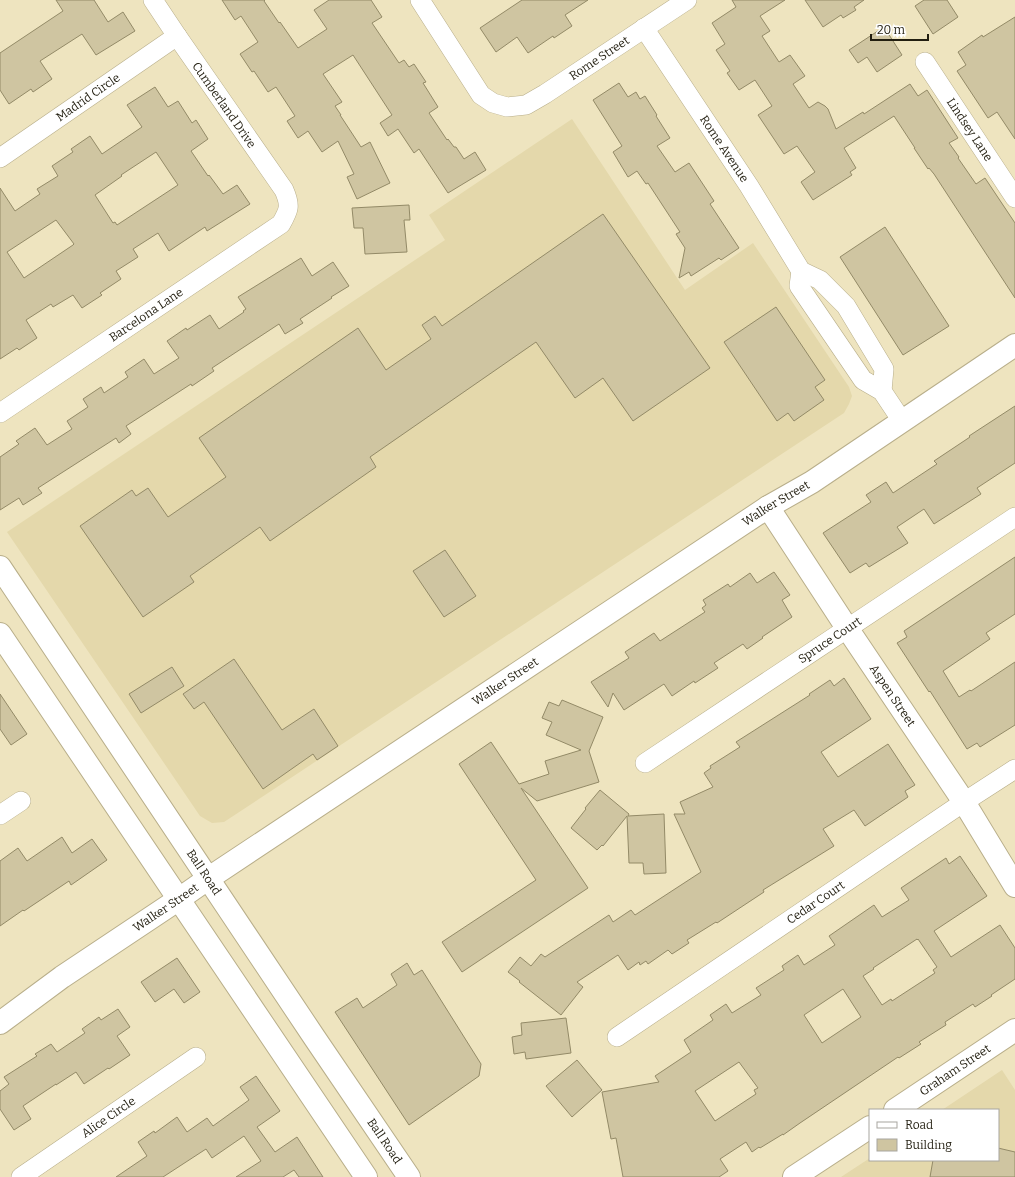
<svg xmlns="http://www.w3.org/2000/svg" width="1015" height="1177" viewBox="0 0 1015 1177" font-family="Bitter,serif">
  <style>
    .built { fill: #e4d8ab }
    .building { fill: #cfc5a1; stroke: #938a67; fill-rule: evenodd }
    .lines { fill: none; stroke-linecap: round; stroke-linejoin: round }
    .minor-casing { stroke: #b8ae8a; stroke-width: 20 }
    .tertiary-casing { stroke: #b8ae8a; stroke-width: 24 }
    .secondary-casing { stroke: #b8ae8a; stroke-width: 24 }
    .primary-casing { stroke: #b8ae8a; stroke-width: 24 }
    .minor { stroke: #fff; stroke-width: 19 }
    .tertiary { stroke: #fff; stroke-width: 22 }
    .secondary { stroke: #fff; stroke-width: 22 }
    .primary { stroke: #fff; stroke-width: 22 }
    .labels { text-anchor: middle; stroke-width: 3; stroke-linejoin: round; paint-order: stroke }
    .street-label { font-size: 12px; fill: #221e10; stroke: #fff }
  </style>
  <rect width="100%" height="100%" fill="#eee4bf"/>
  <g class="built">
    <path d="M572 119 685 290 753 243 849 387 852 396 849 404 844 413 224 822 212 823 200 816 7 532 445 240 429 215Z"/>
    <path d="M1002 1070 1015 1090V1177H841L870 1158V1160H998V1110H942Z"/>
  </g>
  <g class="building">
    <path d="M56 0H94L108 22 123 12 135 31 96 55 82 34 40 61 52 79 33 92 31 89 9 104 0 90V53L63 11Z"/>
    <path d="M222 0H265L264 1 279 23 280 22 298 48 327 29 314 10 329 0H371L382 17 372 23 399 63 404 60 409 67 414 64 426 82 423 83 438 107 429 113 447 140 448 139 454 147H456L464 159 475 152 486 170 448 193 419 149 414 153 398 129 388 136 380 123 392 115 353 55 323 74 342 102 335 106 341 115H340L361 147 370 142 390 183 357 199 347 177 354 174 338 141 322 152 308 131 298 138 287 121 295 116 276 87 268 92 254 71 252 72 240 54 258 42 241 16 235 20Z"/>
    <path d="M522 0H588L565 15 572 26 554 38 553 36 528 53 517 37 496 52 480 28Z"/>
    <path d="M732 0H785L760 16 770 31 762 36 779 62 790 55 805 76 793 84 809 108 818 102 825 106 828 109 836 129 863 112 864 114 910 84 918 96 927 90 958 138 949 143 959 157 958 158 976 184 985 178 1015 223V298L934 174 929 168 928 169 914 148H915L894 116 844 148 856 168 850 172 852 175 813 200 801 182 815 172 797 146 784 154 758 115 772 106 755 80 739 90 727 73 730 71 716 50 725 44 712 23 736 7Z"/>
    <path d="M805 0H864L854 7 856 10 843 18 841 15 823 27Z"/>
    <path d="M924 0H947L958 17 933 34 915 6Z"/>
    <path d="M1015 17V139L997 112 988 118 957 71 966 65 958 52 982 35 983 37Z"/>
    <path d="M884 27 902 55 877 72 867 57 858 63 849 50Z"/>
    <path d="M619 83 628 97 636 92 640 99 645 96 657 115 656 116 670 138 657 146 675 172 689 163 714 201 710 204 739 248 721 260 719 258 691 276 689 272 679 278 685 248 676 234 680 232 648 183 646 184 637 171 628 177 613 152 622 146 593 100Z"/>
    <path d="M155 87 168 107 178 101 192 123 196 120 208 139 191 151 208 176 209 175 223 194 237 185 250 204 207 231 205 227 169 251 158 233 133 249 138 257 116 271 121 279 100 293 102 295 82 308 73 295 53 307 51 304 26 320 37 338 19 350 17 348 0 359V188L15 211 40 194 37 189 58 176 52 166 73 152 71 149 90 136 102 154 142 127 127 105ZM156 152 178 185 117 225 115 222 113 223 95 195 122 176 121 175ZM56 220 74 244 73 245 24 278 7 252Z"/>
    <path d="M409 205 410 220H404L407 252 365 254 363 228H354L352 208Z"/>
    <path d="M603 214 710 368 633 421 603 378 575 398 536 342 370 457 376 467 270 541 260 527 190 576 194 582 143 617 80 526 132 490 136 496 148 488 168 517 226 477 199 438 358 328 386 370 431 339 422 325 435 316 442 326Z"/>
    <path d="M885 227 949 326 903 355 840 257Z"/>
    <path d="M301 258 312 276 333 262 349 286 331 297 332 298 300 319 303 323 285 334 279 324 212 368 214 371 192 386 191 384 126 426 131 434 119 443 116 438 38 488 42 493 23 505 19 498 0 510V457L19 444 16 441 35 428 47 445 72 429 67 421 88 407 83 399 101 387 104 393 128 377 125 372 144 359 154 374 179 358 167 341 186 328 187 330 210 315 219 329 244 312 243 311 246 309 238 297Z"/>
    <path d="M776 307 825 380 815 387 824 400 794 421 788 413 777 421 724 342Z"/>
    <path d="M1015 406V463L977 488 981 494 934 524 924 509 897 527 908 543 869 567 866 563 850 573 823 533 871 502 866 495 886 482 893 493 937 464 934 461 970 437 969 436Z"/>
    <path d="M445 550 476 596 444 617 413 571Z"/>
    <path d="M1015 557V614L986 633 990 639 943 671 959 697 970 690 971 691 1015 662V725L980 747 977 743 967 749 930 691 929 692 897 643 907 637 904 631Z"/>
    <path d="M774 572 790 595 782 600 792 617 762 637 763 638 747 649 743 644 714 663 718 668 695 683 694 681 672 696 664 684 624 710 613 693 608 707 591 682 629 658 625 652 654 633 660 641 705 612 702 608 706 605 703 600 728 584 730 587 750 573 757 583Z"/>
    <path d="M234 659 282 730 314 709 338 746 317 760 313 754 263 789 204 702 194 709 183 694Z"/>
    <path d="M172 667 184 686 141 713 129 694Z"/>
    <path d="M844 678 871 719 821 752 838 777 888 744 915 785 905 791 908 797 865 826 854 810 823 829 834 846 763 890 764 892 717 923 716 922 687 940 689 943 672 954 668 950 648 964 646 961 640 965 639 962 628 970 618 955 577 982 583 987 561 1015 519 982 520 981 508 972 520 957 531 966 541 954 545 957 609 915 613 922 631 910 635 915 701 872 674 814H685L680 802 713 787 704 773 711 768 710 766 740 747 736 742 810 695 809 694 830 680 834 686Z"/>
    <path d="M0 694 27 734 11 745 0 729Z"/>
    <path d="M562 700 603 717 589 751 599 782 537 801 521 788 588 888 462 972 442 942 536 880 459 764 491 742 519 784 549 774 545 761 581 750 546 735 552 722 542 718 549 702 559 706Z"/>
    <path d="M600 790 629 814 628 816 664 814 666 873 644 874 643 863H629L627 816 603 846 602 845 597 850 571 828 586 809 585 808Z"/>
    <path d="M62 837 72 853 92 839 107 860 71 885 69 881 24 911 23 910 0 926V861L18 848 27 861Z"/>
    <path d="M960 856 987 896 934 931 951 957 1000 925 1015 948V979L991 995 992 996 975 1007 973 1004 945 1022 946 1025 919 1042 921 1044 899 1058 898 1057 800 1123 783 1135V1134L760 1148 759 1147 752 1152 746 1142 720 1159 728 1171 719 1177H623L616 1138 611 1139 602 1092 659 1082 655 1076 691 1052 684 1040 713 1020 710 1015 726 1004 732 1013 761 995 756 988 784 970 782 966 798 955 804 965 835 945 829 936 874 905 882 917 909 900 901 888 946 858 949 864ZM917 939V940L918 939 937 967 933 970 935 973 892 1001 891 999 882 1005 863 976 874 969 873 968ZM843 989 861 1017 822 1043 804 1015ZM739 1062 758 1088 754 1090 756 1094 715 1121 695 1091Z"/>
    <path d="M177 958 200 992 184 1003 174 989 155 1002 141 982Z"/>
    <path d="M407 963 414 975 422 970 481 1064 479 1076 409 1125 335 1012 357 998 363 1008 397 985 391 974Z"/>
    <path d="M118 1009 130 1027 117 1036 130 1055 109 1069 108 1068 84 1084 76 1072 56 1085V1084L23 1106 31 1119 14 1130 0 1109V1091L9 1084 4 1077 37 1056 35 1054 51 1044 57 1052 85 1033 82 1029 99 1017 101 1020Z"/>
    <path d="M566 1018 571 1053 526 1059 525 1052 514 1054 512 1037 522 1035 521 1023Z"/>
    <path d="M577 1060 602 1090 572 1117 546 1086Z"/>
    <path d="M256 1076 280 1111 257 1127 275 1152 297 1137 323 1177H299L294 1170 283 1177H236L261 1161 244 1136 212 1158 206 1149 163 1177H116L147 1156 138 1142 154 1131 155 1133 177 1117 187 1132 207 1118 213 1126 249 1100 240 1087Z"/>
    <path d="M998 1148 1015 1152V1177H930L933 1160H998Z"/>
  </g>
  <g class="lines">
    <defs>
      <g id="minor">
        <path id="s1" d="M420 0 481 95 493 103 507 107 526 105 545 94 687 0"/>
        <path id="s2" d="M644 28 749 186 801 271 820 280 846 306 884 369 882 391"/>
        <path id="s3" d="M925 62 1015 198"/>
        <path id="s4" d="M0 158 177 36"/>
        <path d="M801 271 799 286 863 380 882 391 902 421"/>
        <path id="s5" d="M0 413 281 224C289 210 291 206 284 190L177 36 153 0"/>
        <path id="s6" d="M645 763 1015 517"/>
        <path d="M0 815 21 801"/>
        <path id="s7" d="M617 1037 964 802 1015 769"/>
        <path id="s8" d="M21 1177 196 1057"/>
      </g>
      <g id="tertiary">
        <path id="s9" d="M768 507 847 628 964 802 1015 886"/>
        <path id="s10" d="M895 1110 1015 1030"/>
        <path d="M794 1177 870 1127"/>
      </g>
      <g id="secondary">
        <path id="s11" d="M0 1023 62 977 179 899 209 878 768 507 812 482 1015 345"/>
      </g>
      <g id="primary">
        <path id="s12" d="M0 567 314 1037 409 1177"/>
        <path d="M0 634 366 1177"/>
      </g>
    </defs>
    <use href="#minor" class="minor-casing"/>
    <use href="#tertiary" class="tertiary-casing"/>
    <use href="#secondary" class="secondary-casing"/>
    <use href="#primary" class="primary-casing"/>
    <use href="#minor" class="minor"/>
    <use href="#tertiary" class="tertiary"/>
    <use href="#secondary" class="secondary"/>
    <use href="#primary" class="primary"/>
  </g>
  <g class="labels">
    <g class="street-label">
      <text dy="4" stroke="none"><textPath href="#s1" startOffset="248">Rome Street</textPath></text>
      <text dy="4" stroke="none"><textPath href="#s4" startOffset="107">Madrid Circle</textPath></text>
      <text transform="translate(224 105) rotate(55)" y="4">Cumberland Drive</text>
      <text dy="4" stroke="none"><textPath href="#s3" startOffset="81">Lindsey Lane</textPath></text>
      <text dy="4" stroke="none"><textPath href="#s2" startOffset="145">Rome Avenue</textPath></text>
      <text dy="4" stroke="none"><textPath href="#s5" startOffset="176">Barcelona Lane</textPath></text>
      <text dy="4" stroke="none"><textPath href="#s11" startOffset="934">Walker Street</textPath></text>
      <text dy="4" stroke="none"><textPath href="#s6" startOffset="222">Spruce Court</textPath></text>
      <text dy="4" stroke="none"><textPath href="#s11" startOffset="610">Walker Street</textPath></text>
      <text dy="4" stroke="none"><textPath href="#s9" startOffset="226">Aspen Street</textPath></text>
      <text dy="4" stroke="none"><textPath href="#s12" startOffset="367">Ball Road</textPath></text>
      <text dy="4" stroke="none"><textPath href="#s7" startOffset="240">Cedar Court</textPath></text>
      <text dy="4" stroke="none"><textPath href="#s11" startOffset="202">Walker Street</textPath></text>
      <text dy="4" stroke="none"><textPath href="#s10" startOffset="72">Graham Street</textPath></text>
      <text dy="4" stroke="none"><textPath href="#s8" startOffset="106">Alice Circle</textPath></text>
      <text dy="4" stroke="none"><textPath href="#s12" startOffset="691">Ball Road</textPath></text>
    </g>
  </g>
  <rect x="869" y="1109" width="130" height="52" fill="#ffffff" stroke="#a7a59f"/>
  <rect x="877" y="1122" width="20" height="6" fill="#ffffff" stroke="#a7a59f"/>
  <text x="905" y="1129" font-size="12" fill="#221e10">Road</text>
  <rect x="877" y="1139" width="20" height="12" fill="#cfc5a1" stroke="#a7a59f"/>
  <text x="905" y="1149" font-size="12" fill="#221e10">Building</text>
  <path d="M871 34v6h57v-6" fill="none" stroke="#221e10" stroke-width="2"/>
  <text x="877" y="34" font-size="12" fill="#221e10" stroke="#ffffff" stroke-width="3" paint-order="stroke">20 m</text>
</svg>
